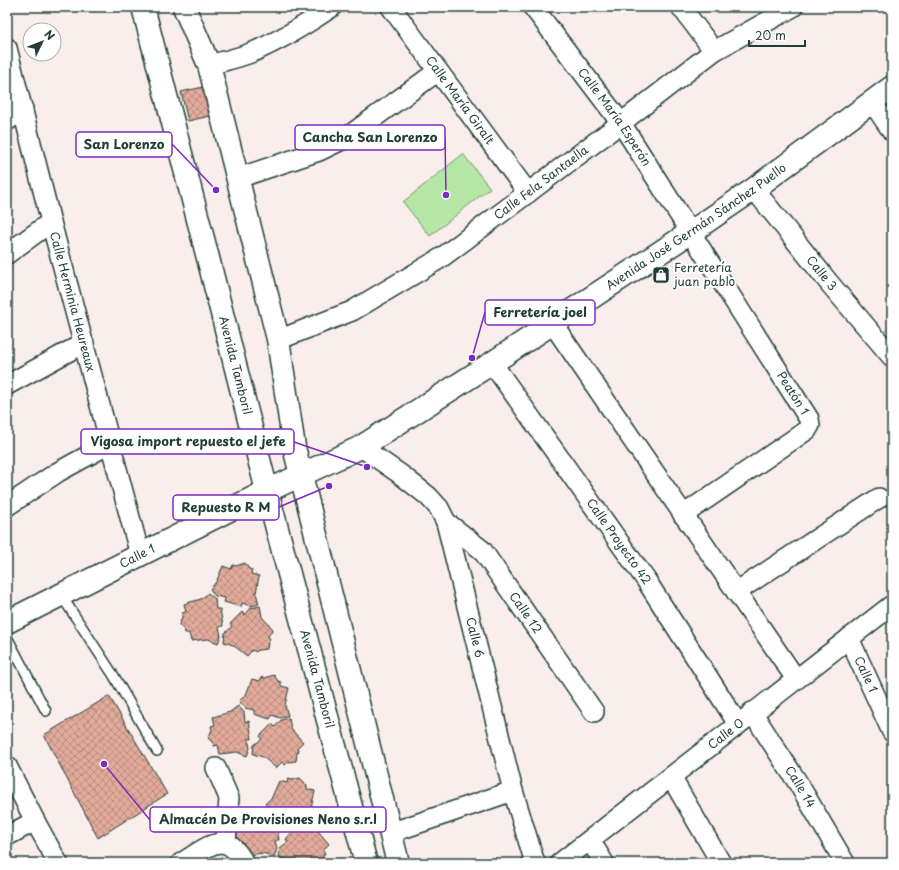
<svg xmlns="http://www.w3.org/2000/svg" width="899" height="870" viewBox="0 0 899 870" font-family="'Playpen Sans',sans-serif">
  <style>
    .green { fill: #b7e7a6; stroke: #6b926d }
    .building { fill: url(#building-cross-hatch); stroke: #1f3d34 }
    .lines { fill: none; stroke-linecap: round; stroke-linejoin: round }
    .lane-casing { stroke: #1f3d34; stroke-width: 12 }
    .street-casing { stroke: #1f3d34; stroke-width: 22 }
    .secondary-casing { stroke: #1f3d34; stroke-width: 25 }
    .lane { stroke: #fff; stroke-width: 9 }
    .street { stroke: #fff; stroke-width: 19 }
    .secondary { stroke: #fff; stroke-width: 22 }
    .labels { text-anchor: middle; stroke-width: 4; stroke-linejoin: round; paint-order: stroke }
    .street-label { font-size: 12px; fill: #1f3d34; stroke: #fff }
    .poi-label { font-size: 12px; fill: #1f3d34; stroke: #fff; text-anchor: start }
    .leader { fill: none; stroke: #7b2cbf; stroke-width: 1.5 }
    .callout-dot { fill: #7b2cbf; stroke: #fff; stroke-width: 1.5 }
    .callout { fill: #fff; stroke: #7b2cbf; stroke-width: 1.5 }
    .callout-label { font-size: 13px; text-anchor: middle; font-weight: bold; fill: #1f3d34 }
  </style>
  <defs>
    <pattern id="building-cross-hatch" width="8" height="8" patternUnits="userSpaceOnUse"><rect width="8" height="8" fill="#e2aa9b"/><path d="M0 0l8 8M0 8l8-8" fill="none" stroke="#b78c7f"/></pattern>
  </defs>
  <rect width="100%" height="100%" fill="#f9eeeb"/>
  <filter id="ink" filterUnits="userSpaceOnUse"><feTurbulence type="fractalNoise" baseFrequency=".025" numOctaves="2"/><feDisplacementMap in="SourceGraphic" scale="8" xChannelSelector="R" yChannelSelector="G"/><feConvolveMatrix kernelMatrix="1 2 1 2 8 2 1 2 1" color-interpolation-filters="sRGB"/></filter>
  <g filter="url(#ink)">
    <path class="green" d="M463 154 490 188 430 236 403 202Z"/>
    <g class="building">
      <path d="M203 87 210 116 188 121 181 92Z"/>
      <path d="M245 563 249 569 252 570 251 574 259 576 256 593 259 604 251 606 242 603 241 607 224 602 225 598 215 596 210 589 216 582 223 566 231 569 233 565 236 566Z"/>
      <path d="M208 593 215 599 216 609H220L223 626 219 627 221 636 218 643 208 639 191 641 189 633H185L184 630 179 625 182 617V613L186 612 184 604 201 599Z"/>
      <path d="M260 606 262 617 273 629 268 636 270 639 268 641 267 649 258 650 256 652 252 650 247 656 233 645 224 642 225 633 232 627 230 624 242 612 245 615 251 608Z"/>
      <path d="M274 675 278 681 281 682V686L289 688 285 705 288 716 280 718 272 715 270 719 254 714V710L245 708 239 701 246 695 252 679 260 681 262 677 265 678Z"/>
      <path d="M109 696 167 794 98 838 44 735Z"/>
      <path d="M238 706 244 712 245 722 249 721 252 739H248L250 748 247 756 237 752 220 754 218 745 214 746 213 743 208 738 212 730 211 726 215 725 213 717 230 712Z"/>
      <path d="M289 718 291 729 303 742 297 748 299 751 297 753 296 761 288 762 285 765 282 762 276 768 263 757 253 754 254 745 262 739 260 736 272 724 275 727 281 720Z"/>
      <path d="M300 778 307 785V789L315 791 311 808 314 818 307 821 298 818 296 822 280 817V813L271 811 265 804 272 797 279 781 287 783 288 779 292 780Z"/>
      <path d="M264 807 271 813 272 823 276 822 279 840H275L277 849 274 857 263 853 247 855 245 847H241L235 839 238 831V827L242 826 240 818 257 813Z"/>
      <path d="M315 821 318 831 329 844 323 850 325 853 323 856V863H293L288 860 279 857 280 848 288 842 286 839 298 826 301 829 307 822Z"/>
    </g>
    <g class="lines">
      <defs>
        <g id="lane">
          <path d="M61 595 114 676 157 751"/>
          <path d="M7 637 46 711"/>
        </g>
        <g id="street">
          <path id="s1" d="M391 7 528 193"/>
          <path id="s2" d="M533 7 621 123 809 419 810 425 807 430 683 515"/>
          <path d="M681 7 714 51"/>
          <path id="s3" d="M7 48 51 222 140 555"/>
          <path d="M209 65C223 61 239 58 253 52 281 40 307 24 332 7"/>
          <path d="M872 102 892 131"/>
          <path d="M7 121 23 109"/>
          <path d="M238 178 319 151 346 138 438 71"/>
          <path id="s4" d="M754 189 830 284 892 357"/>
          <path d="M7 254 51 222"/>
          <path d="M553 324 796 679"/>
          <path id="s5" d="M278 339 288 336 352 311 441 258 621 123 714 51 793 7"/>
          <path id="s6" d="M492 363 646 580 738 724"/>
          <path d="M7 385 84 343"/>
          <path id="s7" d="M361 447 400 474 428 496 439 508 446 522 513 791 535 863"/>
          <path d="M7 506 58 472 111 443"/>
          <path id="s8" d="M446 522 482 550 594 712"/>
          <path d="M736 592 879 498"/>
          <path id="s9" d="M849 638 892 732"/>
          <path id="s10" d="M752 712 798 783 845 863"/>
          <path d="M7 766 35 821 58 863"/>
          <path d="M216 768 229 798 226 843"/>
          <path d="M671 777 721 863"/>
          <path d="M390 833 513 791"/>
          <path d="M7 836 35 821"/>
          <path d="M590 840 604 863"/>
          <path d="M181 863C207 848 225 827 244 863"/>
          <path id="s11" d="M560 863 892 605"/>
        </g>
        <g id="secondary">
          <path id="s12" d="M143 7 208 258 267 491 366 863"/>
          <path d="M184 7 209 65 278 339 294 447 398 863"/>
          <path id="s13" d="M7 622 267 491 361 447 492 363 691 232 754 189 892 87"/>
        </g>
      </defs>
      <use href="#lane" class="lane-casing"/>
      <use href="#street" class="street-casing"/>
      <use href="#secondary" class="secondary-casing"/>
      <use href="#lane" class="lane"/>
      <use href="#street" class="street"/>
      <use href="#secondary" class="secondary"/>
    </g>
  </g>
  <defs>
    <symbol id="shop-square" viewBox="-11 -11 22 22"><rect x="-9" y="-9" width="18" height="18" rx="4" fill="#1f3d34" stroke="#fff"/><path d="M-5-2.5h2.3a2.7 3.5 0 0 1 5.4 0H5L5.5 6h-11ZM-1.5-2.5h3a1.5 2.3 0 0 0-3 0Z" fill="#fff"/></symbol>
  </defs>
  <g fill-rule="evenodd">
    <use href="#shop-square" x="651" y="265" width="20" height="20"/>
  </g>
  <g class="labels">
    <g class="street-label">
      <text dy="4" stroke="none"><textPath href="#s1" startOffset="116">Calle María Giralt</textPath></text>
      <text dy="4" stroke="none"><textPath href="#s2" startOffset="137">Calle María Esperón</textPath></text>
      <text dy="4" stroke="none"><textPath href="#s5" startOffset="308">Calle Fela Santaella</textPath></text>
      <text dy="4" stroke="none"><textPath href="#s13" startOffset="796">Avenida José Germán Sánchez Puello</textPath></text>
      <text dy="4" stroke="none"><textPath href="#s4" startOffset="108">Calle 3</textPath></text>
      <text dy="4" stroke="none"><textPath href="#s3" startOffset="262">Calle Herminia Heureaux</textPath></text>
      <text dy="4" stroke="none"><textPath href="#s12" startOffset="370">Avenida Tamboril</textPath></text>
      <text dy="4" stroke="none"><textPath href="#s2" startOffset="466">Peatón 1</textPath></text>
      <text dy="4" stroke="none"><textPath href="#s6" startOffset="219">Calle Proyecto 42</textPath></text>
      <text dy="4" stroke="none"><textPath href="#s13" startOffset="146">Calle 1</textPath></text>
      <text dy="4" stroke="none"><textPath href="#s8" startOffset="122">Calle 12</textPath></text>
      <text dy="4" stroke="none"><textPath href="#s7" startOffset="234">Calle 6</textPath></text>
      <text dy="4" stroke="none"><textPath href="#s9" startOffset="40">Calle 1</textPath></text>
      <text dy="4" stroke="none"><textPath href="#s12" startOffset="694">Avenida Tamboril</textPath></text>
      <text dy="4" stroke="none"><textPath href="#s11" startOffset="210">Calle 0</textPath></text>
      <text dy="4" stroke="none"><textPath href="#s10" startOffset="89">Calle 14</textPath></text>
    </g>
    <g class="poi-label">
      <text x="674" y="272">Ferretería<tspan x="674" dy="14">juan pablo</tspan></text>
    </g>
  </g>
  <path class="leader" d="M446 195L445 137M216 190L172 144M472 358L485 312M367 467L294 442M329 486L279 507M104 764L150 820"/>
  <g class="callout-dot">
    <circle cx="446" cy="195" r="4"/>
    <circle cx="216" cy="190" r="4"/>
    <circle cx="472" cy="358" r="4"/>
    <circle cx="367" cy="467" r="4"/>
    <circle cx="329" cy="486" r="4"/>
    <circle cx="104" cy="764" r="4"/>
  </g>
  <g class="callout">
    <rect x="295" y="125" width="150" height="25" rx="4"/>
    <rect x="76" y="132" width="96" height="25" rx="4"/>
    <rect x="485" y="300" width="110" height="25" rx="4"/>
    <rect x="81" y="429" width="213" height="25" rx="4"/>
    <rect x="173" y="495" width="106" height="25" rx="4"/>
    <rect x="150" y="807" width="236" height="25" rx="4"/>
  </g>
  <g class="callout-label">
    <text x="370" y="142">Cancha San Lorenzo</text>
    <text x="124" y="149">San Lorenzo</text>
    <text x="540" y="317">Ferretería joel</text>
    <text x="188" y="446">Vigosa import repuesto el jefe</text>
    <text x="226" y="512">Repuesto R M</text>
    <text x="268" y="824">Almacén De Provisiones Neno s.r.l</text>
  </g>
  <rect width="899" height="870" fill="none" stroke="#fff" stroke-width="24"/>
  <rect x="12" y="12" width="875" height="846" fill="none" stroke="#1f3d34" stroke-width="1.5" filter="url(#ink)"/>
  <g transform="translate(42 42) rotate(47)"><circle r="19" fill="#ffffff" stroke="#a5b1ae"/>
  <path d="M0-3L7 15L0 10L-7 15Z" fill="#1f3d34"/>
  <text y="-6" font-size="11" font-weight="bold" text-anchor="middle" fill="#1f3d34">N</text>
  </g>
  <path d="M749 40v6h56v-6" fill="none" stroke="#1f3d34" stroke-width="2"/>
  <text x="755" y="40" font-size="12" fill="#1f3d34" stroke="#ffffff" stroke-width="3" paint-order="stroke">20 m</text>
</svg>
